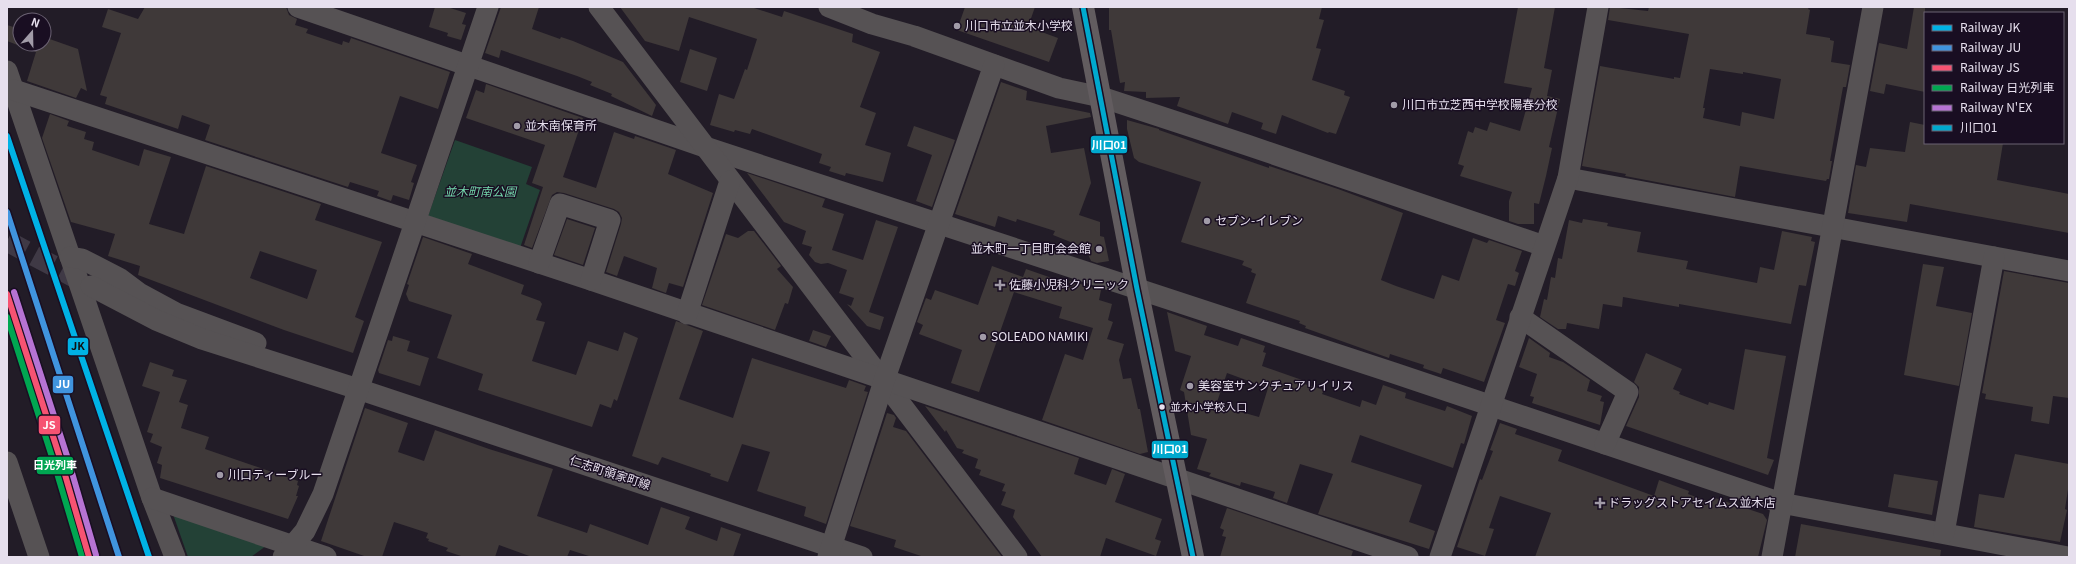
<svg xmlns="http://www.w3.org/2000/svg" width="2076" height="564" viewBox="0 0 2076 564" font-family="Georgia,'Noto Sans JP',serif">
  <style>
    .green { fill: #234136 }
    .building { fill: #3f3939; fill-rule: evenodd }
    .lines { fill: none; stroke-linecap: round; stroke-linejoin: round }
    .minor-tunnel { stroke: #3f3945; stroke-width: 21; stroke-dasharray: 21 10; stroke-linecap: butt }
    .minor { stroke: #565254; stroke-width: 21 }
    .major { stroke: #625c5f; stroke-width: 22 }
    .bus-1-casing { stroke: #190e22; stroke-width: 8 }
    .bus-1 { stroke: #00a9ce; stroke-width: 5 }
    .rail-1-casing { stroke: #190e22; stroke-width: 9 }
    .rail-2-casing { stroke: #190e22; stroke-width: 9 }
    .rail-3-casing { stroke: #190e22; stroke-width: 9 }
    .rail-4-casing { stroke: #190e22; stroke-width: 9 }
    .rail-5-casing { stroke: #190e22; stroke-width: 9 }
    .rail-1 { stroke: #00b2e5; stroke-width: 6 }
    .rail-2 { stroke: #4094de; stroke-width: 6 }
    .rail-3 { stroke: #f65372; stroke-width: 6 }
    .rail-4 { stroke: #00a651; stroke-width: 6 }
    .rail-5 { stroke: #b673d3; stroke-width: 6 }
    .poi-dot { fill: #a19ba8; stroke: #190e22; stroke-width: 1.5 }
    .bus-dot { fill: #e6dfed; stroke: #190e22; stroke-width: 1.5 }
    .labels { text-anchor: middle; stroke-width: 3; stroke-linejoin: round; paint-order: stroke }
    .bus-label { font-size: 11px; fill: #e6dfed; stroke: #190e22; text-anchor: start }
    .poi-label { font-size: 12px; fill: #e6dfed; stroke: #190e22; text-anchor: start }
    .park-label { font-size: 12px; font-style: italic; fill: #73d5ab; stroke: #190e22 }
    .street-label { font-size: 12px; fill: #e6dfed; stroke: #190e22 }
    .line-badge { stroke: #190e22; stroke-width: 1.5 }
    .badge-label { font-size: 11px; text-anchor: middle; font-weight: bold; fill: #fff }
    .pale-badge-label { font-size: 11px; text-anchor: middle; font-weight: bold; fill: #111 }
  </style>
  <rect width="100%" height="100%" fill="#221c27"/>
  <g class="green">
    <path d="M455 140 532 167 526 184 540 190 520 248 428 216Z"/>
    <path d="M173 514 266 546 251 557H188Z"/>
  </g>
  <g class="building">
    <path d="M145 7H286L289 15 297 19 295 25 308 29 306 33 342 45 343 41 349 43 351 38 450 72 438 109 400 96 381 153 417 165 411 182 414 183 409 200 393 195 391 201 377 196 379 191 350 182 348 187 214 143 205 140 210 125 182 115 178 129 105 104 107 97 100 95 121 33 102 27 108 9 138 19Z"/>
    <path d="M435 7H447L466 13 462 24 466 25 461 40 447 36 448 33 429 27Z"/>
    <path d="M501 7H539L532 29 560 39 561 37 573 41 623 62 656 105 652 116 611 96 612 94 590 85 592 82 577 76 501 50 499 58 485 53Z"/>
    <path d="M620 7H751L782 17 784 11 853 34 852 42 880 52 860 107 876 113 865 145 891 153 883 182 846 173 845 176 829 171 831 167 819 163 822 154 752 129 750 134 735 130 734 132 710 125 719 94 734 99 745 69 747 70 757 39 689 17 679 51 645 41Z"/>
    <path d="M965 7H1035L1028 27 1058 38 1049 62 957 30Z"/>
    <path d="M1109 7H1322L1319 19 1324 20 1316 48 1321 49 1312 80 1345 91 1344 95 1350 97 1336 134 1329 132 1328 133 1282 115 1276 134 1261 129 1263 123 1232 112 1228 124 1177 106 1180 97 1146 98V92L1124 91 1125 82 1120 83 1111 30H1109Z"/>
    <path d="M1518 7H1555L1544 68 1552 70 1547 96 1560 99 1549 147 1552 148 1546 176 1539 204 1534 203V224H1518L1509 221V201L1512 192 1460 176 1464 166 1458 164 1468 131 1473 133 1475 127 1487 131 1490 122 1520 131 1532 88 1504 83Z"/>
    <path d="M1610 7 1648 11 1649 7H1809L1808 9 1810 10 1806 34 1830 38V40L1834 41 1831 62 1850 65 1846 87H1843L1830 161H1832L1829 179H1827L1826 181 1740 166 1735 197 1625 176 1626 174 1582 166 1600 66 1674 79V77L1680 78 1689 34 1608 20ZM1710 69 1743 74V72L1781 79 1774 119 1742 112 1740 126 1703 118 1705 108H1703Z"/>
    <path d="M1914 7H1925V92L1886 84 1884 94 1870 91 1879 43 1907 49Z"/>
    <path d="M7 25 20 29V44H44V37L78 49 87 91 81 88 76 98 27 81 36 52 7 41Z"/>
    <path d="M690 49 717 58 707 91 680 82Z"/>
    <path d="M1001 82 1027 91 1026 100 1090 113 1091 117 1046 126 1051 153 1084 148 1091 183 1079 215 1100 222V236L1104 237 1109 261 1097 263 1091 261 1087 252 1072 247 1073 243 1053 235 1055 231 1017 219 1016 222 998 216 995 227 955 214Z"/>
    <path d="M486 84 583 118 563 177 596 188 614 132 634 139 635 136 676 150 668 174 713 193 683 287 669 283 666 293 652 288 657 268 624 256 617 276 606 272 621 224 622 218 619 212 614 209 564 193 557 192 552 195 532 248 524 245 543 187 532 183 545 145 466 118 476 90 484 93Z"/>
    <path d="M50 114 69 121 67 126 86 132 84 139 94 142 92 150 139 166 144 149 171 157 149 224 184 234 206 166 321 204 315 220 382 242 355 317 364 321 353 353 284 330 138 275 140 266 108 256 115 234 71 222 42 138ZM260 251 317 270 307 299 250 278Z"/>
    <path d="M1127 120 1159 129V130L1269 168V166L1338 189 1403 213 1381 280 1396 286 1434 299 1442 275 1459 281 1473 238 1487 243 1489 240 1522 251 1515 271 1519 273 1515 286 1508 284 1496 320 1505 323 1484 382 1443 368 1441 374 1423 368 1424 365 1390 354 1389 358 1305 328 1306 326 1299 323 1300 321 1246 303 1256 274 1251 272 1252 269 1242 265 1244 261 1181 242 1201 182 1139 162 1134 158 1127 129Z"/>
    <path d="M1910 122 1925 125V143H2003L1997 180 2069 194V233L1910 204 1907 222 1848 213 1856 165 1866 167 1870 148 1905 152Z"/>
    <path d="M914 126 955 140 932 207 916 201 932 155 907 146Z"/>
    <path d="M747 173 825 199 822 207 844 214 832 250 863 260 876 220 898 227 869 312 884 317 880 330 867 326 847 304 851 306 854 298 839 293 847 270 828 263 821 264 815 262 809 255 812 247 802 244 806 231 784 222Z"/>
    <path d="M567 219 595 228 583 265 554 255Z"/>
    <path d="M1583 219 1608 223 1607 226 1641 232 1637 252 1688 261 1686 269 1757 283 1760 267 1774 270 1782 231 1812 237 1811 241 1815 242 1806 286 1799 285 1791 324 1679 304V307L1623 297 1622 307 1603 304 1599 329 1567 323 1566 329H1558L1540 317 1544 299 1547 300 1551 277 1555 278 1558 258 1562 259 1569 220 1582 223Z"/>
    <path d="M748 231H754L781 266 777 269 793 287 788 304 785 303 775 330 702 305 726 234 738 238Z"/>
    <path d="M423 237 472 254 468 264 524 285 521 294 540 301 542 304 536 320 545 322 532 361 576 375 588 341 618 351 624 332 638 338 617 401 614 399 611 408 600 404 592 427 478 390 483 374 437 358 452 315 409 301 406 294 409 285 407 284Z"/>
    <path d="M1923 264 1944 267 1936 306 1972 313 1959 386 1904 375Z"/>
    <path d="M992 266 1023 277 1026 269 1069 284 1070 281 1101 290 1099 300 1112 304 1108 320 1113 322 1107 339 1124 344 1119 360 1123 379 1131 378 1138 409H1140L1148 452 1140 454 1042 420 1065 354 1083 360 1093 328 1059 318 1062 307 1014 292 979 392 951 383 962 350 919 334 923 325 917 322 926 298 931 300 935 290 978 305Z"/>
    <path d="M2004 271 2069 283V398L2053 396 2049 424 2031 421 2033 407 1985 399 1986 394 1982 393Z"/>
    <path d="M1167 312 1207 326 1204 335 1238 346 1241 338 1265 346 1263 352 1266 353 1262 366 1302 380 1301 383 1324 390 1322 394 1360 407 1362 400 1376 405 1383 385 1406 393 1405 398 1445 411 1447 406 1472 416 1464 444 1461 443 1453 468 1360 435 1351 462 1422 485 1409 522 1435 531 1429 549 1318 514 1333 474 1300 464 1287 503 1273 498 1275 492 1241 482 1240 486 1209 476 1211 473 1197 469 1207 439 1191 435 1184 392 1180 390 1191 356 1175 351ZM1227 373 1268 388 1259 417 1216 405Z"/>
    <path d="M676 321 703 331 679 399 733 418 752 358 846 388 849 380 866 386 864 391 868 392 826 524 804 516 806 507 757 491 770 452 742 444 728 482 710 476 711 474 662 457 658 465 632 456Z"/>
    <path d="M813 330 831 336 826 347 809 341Z"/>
    <path d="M393 336 410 341 407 351 429 358 420 386 379 373 378 370 388 340 392 341Z"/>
    <path d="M1529 338 1550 353 1549 357 1563 362 1590 380 1587 391 1602 396 1600 401 1604 402 1600 425 1532 403 1534 397 1530 396 1537 374 1519 367Z"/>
    <path d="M1745 349 1786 356 1767 458 1774 460 1768 475 1626 426 1639 397V387L1634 382 1646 353 1682 369 1673 389 1680 392 1679 394 1708 405 1709 402 1734 410Z"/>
    <path d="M150 362 174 370 172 376 187 380 179 402 188 405 181 428 209 437 205 449 298 481 297 485 299 486 296 496H298L288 519 160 478 162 465 157 463 162 447 150 442 153 434 147 432 160 392 142 386Z"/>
    <path d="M925 406 1079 458 1074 474 1106 485 1112 469 1125 474 1115 502 1162 519 1155 539 1161 541 1156 556 1106 538 1100 557H1042L1013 517 1015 510 1001 505 1006 492 1002 491 1005 484 979 475 981 470 975 468 978 459 962 453 964 450 957 448 946 430 945 432Z"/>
    <path d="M365 408 408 423 398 452 424 461 435 430 489 449 553 469 537 516 587 533 590 524 648 545 661 507 690 517 685 529 717 541 721 527 741 534 733 557H592L570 550 567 557H532L499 545 495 557H464L446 551 448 548 428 541 429 539 426 538 428 533 394 522 382 557H367L321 541Z"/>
    <path d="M887 413 894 415 896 418 893 427 906 431 1002 557H924L894 547 896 540 850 526Z"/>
    <path d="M1500 423 1517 429 1515 434 1562 450 1558 461 1654 496 1659 480 1689 491 1688 494 1709 502 1715 498 1763 514 1767 520 1758 557H1535L1551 513 1500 496 1489 528 1494 529 1485 556 1457 547 1480 479 1482 480 1493 451 1490 450Z"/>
    <path d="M2015 454 2069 464V483L2065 509 2067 510 2060 542 1974 527 1979 494 2004 498Z"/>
    <path d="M1894 474 1938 481 1932 515 1888 507Z"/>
    <path d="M1227 508 1353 551 1351 557H1220L1226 537 1222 536 1224 530 1220 528Z"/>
    <path d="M1801 524 1941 550 1940 557H1795Z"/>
  </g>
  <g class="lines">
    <path class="minor-tunnel" d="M7 241 89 285"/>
    <g class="minor">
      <path d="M298 7 705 147 1394 373 1781 503 2068 557"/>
      <path d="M599 7 1017 557"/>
      <path d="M829 7 872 24 914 36 1059 88 1101 97 1247 145 1544 246"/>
      <path d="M7 71 152 498 175 557"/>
      <path d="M14 90 591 280 1408 557"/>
      <path d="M1568 178 2069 271"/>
      <path d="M70 257 82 259 119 278 139 293 176 313 256 343"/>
      <path d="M539 263 560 204 610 220 591 280"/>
      <path d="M91 286 156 320 202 339 358 389 862 557"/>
      <path d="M687 314 730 181"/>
      <path d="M1520 317 1628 392 1605 444"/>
      <path d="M7 462 39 557"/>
      <path d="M152 498 326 557"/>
      <path d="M1944 533 1994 257"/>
      <path d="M283 557 305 531 323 494 488 7"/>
      <path d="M828 557 884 381 994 65"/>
      <path d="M1440 557 1568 178 1598 7"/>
      <path d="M1772 557 1873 7"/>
    </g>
    <path class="major" d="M1083 7 1137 289 1193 557"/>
    <defs>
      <path id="bus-1" d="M1083 7 1137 289 1193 557"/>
    </defs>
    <use href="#bus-1" class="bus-1-casing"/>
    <use href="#bus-1" class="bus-1"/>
    <defs>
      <path id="rail-1" d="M7 136 149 557"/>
      <path id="rail-2" d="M7 212 119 557"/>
      <path id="rail-3" d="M7 294 61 461 89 557"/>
      <path id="rail-4" d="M7 317 54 463 82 557"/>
      <path id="rail-5" d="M14 292 68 459 96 555"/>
    </defs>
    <use href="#rail-1" class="rail-1-casing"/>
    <use href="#rail-2" class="rail-2-casing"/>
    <use href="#rail-3" class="rail-3-casing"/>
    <use href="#rail-4" class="rail-4-casing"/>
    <use href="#rail-5" class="rail-5-casing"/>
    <use href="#rail-1" class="rail-1"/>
    <use href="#rail-2" class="rail-2"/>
    <use href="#rail-3" class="rail-3"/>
    <use href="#rail-4" class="rail-4"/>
    <use href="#rail-5" class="rail-5"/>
  </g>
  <g class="poi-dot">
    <circle cx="957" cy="26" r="4"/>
    <circle cx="1394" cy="105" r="4"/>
    <circle cx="517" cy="126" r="4"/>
    <circle cx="1207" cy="221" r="4"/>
    <circle cx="1099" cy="249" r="4"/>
    <path d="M998 279h4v4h4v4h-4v4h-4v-4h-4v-4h4z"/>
    <circle cx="983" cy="337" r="4"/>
    <circle cx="1190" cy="386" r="4"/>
    <circle cx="220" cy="475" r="4"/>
    <path d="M1598 497h4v4h4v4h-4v4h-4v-4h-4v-4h4z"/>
  </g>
  <circle class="bus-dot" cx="1162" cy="407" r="3.5"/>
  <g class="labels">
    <g class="bus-label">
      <text x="1170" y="411">並木小学校入口</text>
    </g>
    <g class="poi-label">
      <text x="965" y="30">川口市立並木小学校</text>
      <text x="1402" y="109">川口市立芝西中学校陽春分校</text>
      <text x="525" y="130">並木南保育所</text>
      <text x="1215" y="225">セブン-イレブン</text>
      <text x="1091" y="253" text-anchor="end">並木町一丁目町会会館</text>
      <text x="1009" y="289">佐藤小児科クリニック</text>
      <text x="991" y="341">SOLEADO NAMIKI</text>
      <text x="1198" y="390">美容室サンクチュアリイリス</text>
      <text x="228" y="479">川口ティーブルー</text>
      <text x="1608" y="507">ドラッグストアセイムス並木店</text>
    </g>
    <g class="park-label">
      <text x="480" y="196">並木町南公園</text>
    </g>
    <g class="street-label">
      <text transform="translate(610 473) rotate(18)" y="4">仁志町領家町線</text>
    </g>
  </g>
  <g class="line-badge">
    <rect x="1090" y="135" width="38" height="19" rx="4" fill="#00a9ce"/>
    <rect x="67" y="337" width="22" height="19" rx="4" fill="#00b2e5"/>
    <rect x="52" y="375" width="22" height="19" rx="4" fill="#4094de"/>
    <rect x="38" y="415" width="23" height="20" rx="4" fill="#f65372"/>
    <rect x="1151" y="440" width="38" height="19" rx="4" fill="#00a9ce"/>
    <rect x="36" y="456" width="38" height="19" rx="4" fill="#00a651"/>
  </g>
  <g class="badge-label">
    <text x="1109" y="149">川口01</text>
    <text x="63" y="388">JU</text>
    <text x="49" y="429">JS</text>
    <text x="1170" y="453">川口01</text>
    <text x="55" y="469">日光列車</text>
  </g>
  <g class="pale-badge-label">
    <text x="78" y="350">JK</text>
  </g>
  <rect width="2076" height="564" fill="none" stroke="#e6dfed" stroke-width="16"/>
  <rect x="1924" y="12" width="140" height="132" fill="#190e22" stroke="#6b6273"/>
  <rect x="1932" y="25" width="20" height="6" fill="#00b2e5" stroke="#6b6273"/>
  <text x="1960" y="32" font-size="12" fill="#e6dfed">Railway JK</text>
  <rect x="1932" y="45" width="20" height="6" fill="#4094de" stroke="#6b6273"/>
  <text x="1960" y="52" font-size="12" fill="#e6dfed">Railway JU</text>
  <rect x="1932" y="65" width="20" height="6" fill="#f65372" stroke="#6b6273"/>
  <text x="1960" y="72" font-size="12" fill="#e6dfed">Railway JS</text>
  <rect x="1932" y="85" width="20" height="6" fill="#00a651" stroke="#6b6273"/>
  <text x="1960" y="92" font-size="12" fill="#e6dfed">Railway 日光列車</text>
  <rect x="1932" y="105" width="20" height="6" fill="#b673d3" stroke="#6b6273"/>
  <text x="1960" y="112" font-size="12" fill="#e6dfed">Railway N'EX</text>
  <rect x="1932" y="125" width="20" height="6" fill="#00a9ce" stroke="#6b6273"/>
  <text x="1960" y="132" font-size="12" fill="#e6dfed">川口01</text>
  <g transform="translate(32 32) rotate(20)"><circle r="19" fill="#190e22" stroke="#6b6273"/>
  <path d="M0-3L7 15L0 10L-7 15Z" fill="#a19ba8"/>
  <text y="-6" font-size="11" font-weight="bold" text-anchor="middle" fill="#e6dfed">N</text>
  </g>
</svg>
